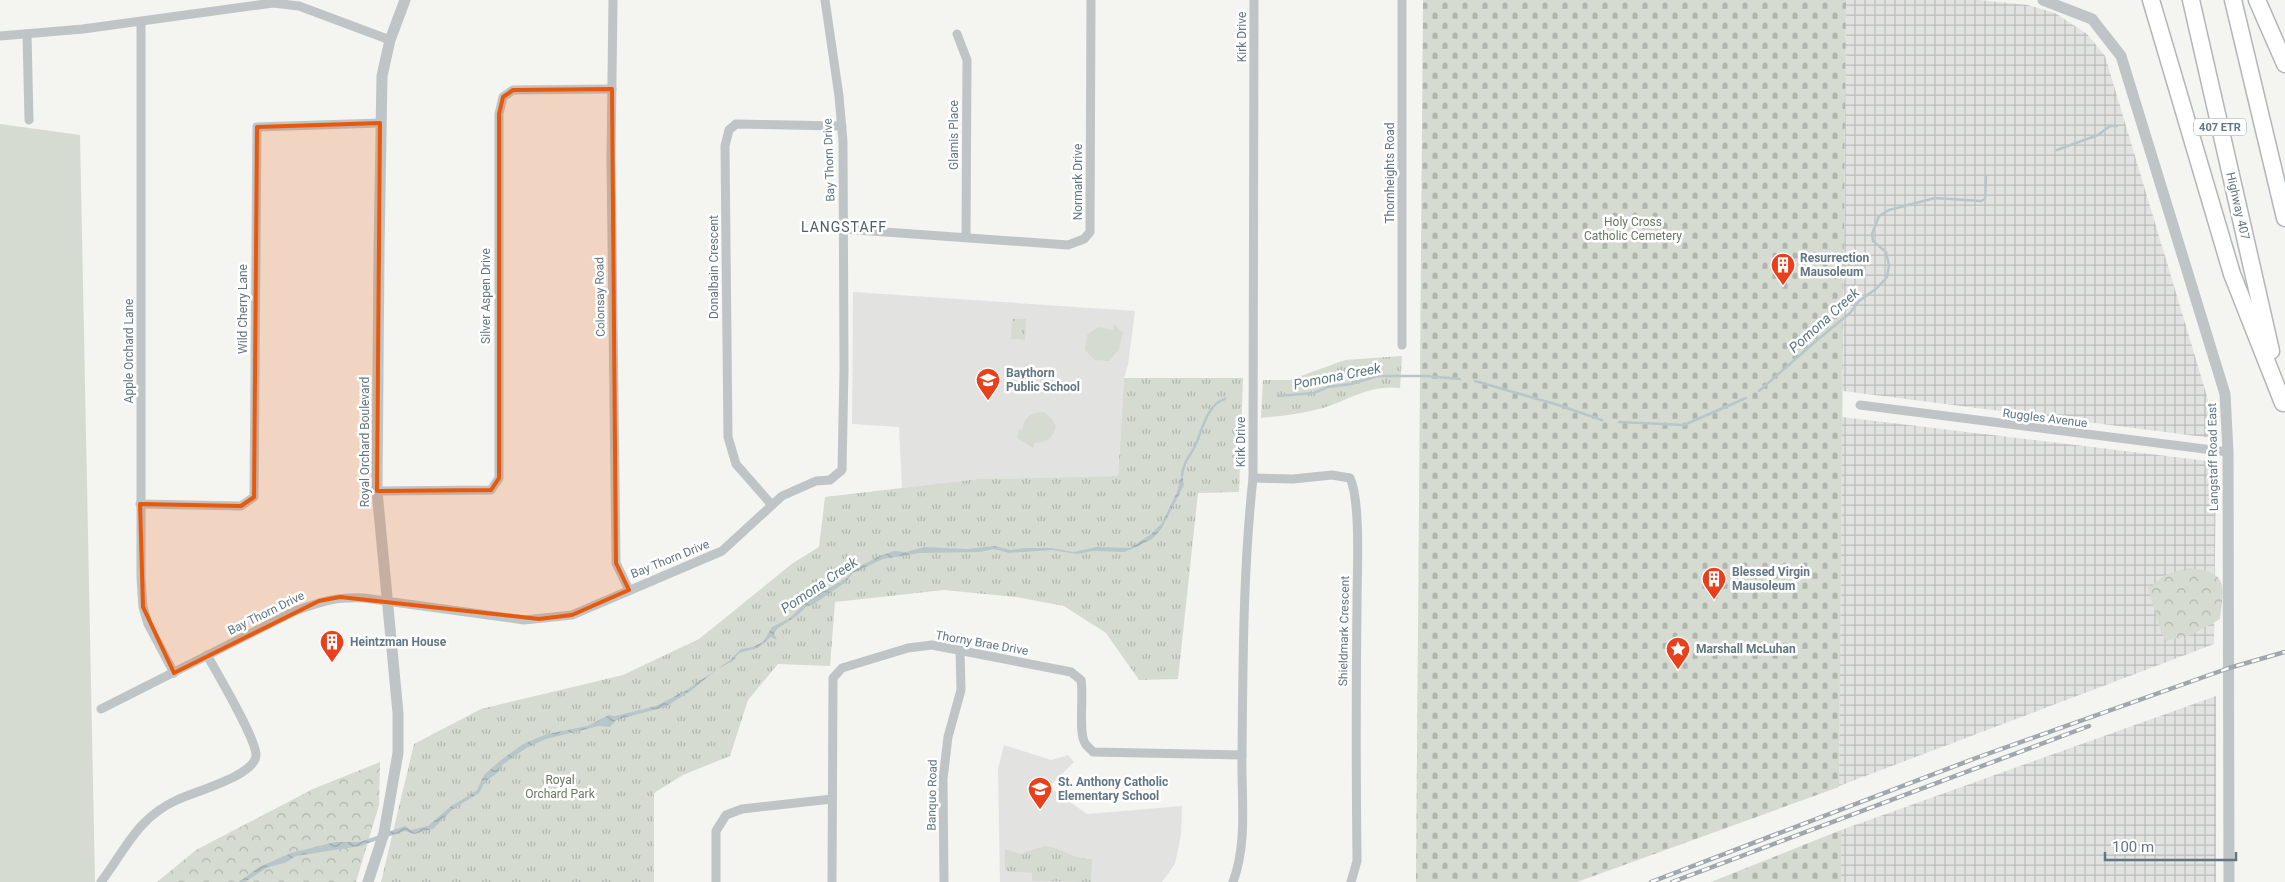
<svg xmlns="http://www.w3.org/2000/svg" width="2285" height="882" viewBox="0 0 2285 882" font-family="Roboto,sans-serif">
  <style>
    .built { fill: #e2e3e1 }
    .industrial { fill: url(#industrial-grid) }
    .green { fill: #d5dbd1 }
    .forest { fill: url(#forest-crowns) }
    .cemetery { fill: url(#cemetery-stones) }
    .park { fill: url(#park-tufts) }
    .water { fill: url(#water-waves) }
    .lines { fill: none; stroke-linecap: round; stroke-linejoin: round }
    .stream { stroke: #b8c6ca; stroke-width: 2.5 }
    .motorway-casing { stroke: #b2b6b9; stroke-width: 19 }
    .minor { stroke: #bfc4c6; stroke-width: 9 }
    .tertiary { stroke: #bfc4c6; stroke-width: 11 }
    .motorway { stroke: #fff; stroke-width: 16 }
    .rail-casing { stroke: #9fa7ac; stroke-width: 4.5 }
    .rail { stroke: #fff; stroke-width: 2.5; stroke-dasharray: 8; stroke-linecap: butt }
    .marked { fill: #e8590c; fill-opacity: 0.2; stroke: #e8590c; stroke-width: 4; stroke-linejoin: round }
    .labels { text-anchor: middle; stroke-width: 5; stroke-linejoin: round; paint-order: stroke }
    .shield { fill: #fff; stroke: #919fa8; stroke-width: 1 }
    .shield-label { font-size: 11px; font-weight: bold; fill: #627682 }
    .street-label { font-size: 12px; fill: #627682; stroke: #fff }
    .park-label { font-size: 12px; fill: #677961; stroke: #fff }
    .poi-label { font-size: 12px; font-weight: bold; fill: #627682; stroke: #fff; text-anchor: start }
    .neighbourhood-label { font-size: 14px; letter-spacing: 1px; fill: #505e67; stroke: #fff }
    .water-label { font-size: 14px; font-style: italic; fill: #5d7980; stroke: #fff }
  </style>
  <defs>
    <pattern id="industrial-grid" width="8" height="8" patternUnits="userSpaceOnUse" patternTransform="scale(1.25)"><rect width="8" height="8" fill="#e2e3e1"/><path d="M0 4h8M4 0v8" fill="none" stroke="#bbbdbc"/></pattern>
    <pattern id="forest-crowns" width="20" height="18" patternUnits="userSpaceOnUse" patternTransform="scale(1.25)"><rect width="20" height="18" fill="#d5dbd1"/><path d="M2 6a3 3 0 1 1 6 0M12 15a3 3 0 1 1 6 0" fill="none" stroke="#b0b6af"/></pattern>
    <pattern id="cemetery-stones" width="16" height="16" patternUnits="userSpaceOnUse" patternTransform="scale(1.25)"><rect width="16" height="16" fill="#d5dbd1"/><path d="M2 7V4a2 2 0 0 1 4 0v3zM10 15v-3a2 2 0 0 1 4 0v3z" fill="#b0b6af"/></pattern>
    <pattern id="park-tufts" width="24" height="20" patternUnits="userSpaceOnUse" patternTransform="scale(1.25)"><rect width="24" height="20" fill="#d5dbd1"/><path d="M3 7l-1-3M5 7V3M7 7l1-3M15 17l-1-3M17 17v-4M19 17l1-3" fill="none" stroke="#b0b6af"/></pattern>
    <pattern id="water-waves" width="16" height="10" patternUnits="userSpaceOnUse" patternTransform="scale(1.25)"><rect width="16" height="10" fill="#b8c6ca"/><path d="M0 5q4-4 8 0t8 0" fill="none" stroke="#99a5a9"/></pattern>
  </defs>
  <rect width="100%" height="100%" fill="#f4f4f0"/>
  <g class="built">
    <path d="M853 292 1135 311 1128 365 1124 378 1118 476 979 479 902 488 899 427 852 424Z"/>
    <path d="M1004 745 1051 760 1068 755 1074 762 1049 787 1087 814 1182 806 1181 835 1175 864 1162 882H1000L998 769Z"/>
  </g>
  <g class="industrial">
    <path d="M1846 0H1979L2028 5 2055 13 2087 34 2105 56 2209 403 2212 438 1843 391Z"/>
    <path d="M1842 417 2216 462 2214 644 1839 786Z"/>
    <path d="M2216 696V882H1841V830Z"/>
  </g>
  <g class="green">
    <path d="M0 124 80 135 95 882H0Z"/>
    <path d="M1114 324 1123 333 1119 349 1109 361 1095 360 1085 350 1087 335 1098 327 1113 330Z"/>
    <path d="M1044 412 1052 419 1056 426C1052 439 1048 442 1035 443L1033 448 1017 438 1019 429 1022 430C1025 416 1030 413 1044 412Z"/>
  </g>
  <g class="forest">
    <path d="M2187 568C2228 571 2225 584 2220 619L2191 635 2166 641 2161 632 2147 585 2152 586 2165 575Z"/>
    <path d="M380 762 379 805 356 882H157L196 850 313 789Z"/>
  </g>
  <g class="cemetery">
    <path d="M1423 0H1846L1839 787 1577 882H1416Z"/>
    <path d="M1841 830V882H1711Z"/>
  </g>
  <g class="park">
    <path d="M1012 319H1026L1025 340 1011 339Z"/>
    <path d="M1402 356 1400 388C1369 384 1348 401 1319 409 1300 414 1280 416 1261 418L1263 380H1290L1345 360Z"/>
    <path d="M1124 378H1243L1239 492 1198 493 1178 679 1139 680 1106 633 1064 606 1016 597 944 590 835 602 830 666 778 664 748 700 730 756 683 775 654 793V882H381L414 744 481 709 623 675 699 639 793 563 819 547 825 497 978 479 1118 476Z"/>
    <path d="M1045 846C1063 848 1071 859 1092 859L1091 882 1032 881V873L1005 871V849L1020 854Z"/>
  </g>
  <path class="water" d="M1182 474 1184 485 1162 528 1152 539 1134 548 1124 552 1093 551 1077 554 1052 550 1009 553 994 549 980 552 920 553 883 559 853 573 846 582 814 604 806 607 798 615 777 629 774 634 777 640 771 637 758 648 739 653 733 661 717 669 692 690 665 707 616 720 610 727 599 726 546 739 528 747 502 765 497 773 485 782 479 793 453 809 433 829 414 834 405 831 360 846 296 856 285 863 268 867 245 882H239L259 867 291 853 335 842H360L405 826 411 830 428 826 450 807 477 790 484 775 501 760 523 744 547 734 587 726 609 715 615 716 656 706 685 691 729 661 741 649 753 647 763 642 772 627 790 618 809 599 844 580 856 568 880 556 894 551 906 552 924 547 968 549 995 546 1011 550 1025 548H1052L1073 552 1097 547 1130 548 1150 535 1162 523 1177 492Z"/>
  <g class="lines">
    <g class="stream">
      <path d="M2057 150 2098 135 2110 126H2117"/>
      <path d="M1475 381 1555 404 1602 420"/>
      <path d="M1759 391 1816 341 1850 313 1859 301 1876 289 1887 277 1889 265 1886 252 1873 241 1872 234 1879 216 1889 210 1935 198 1981 201 1985 199 1986 177"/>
      <path d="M1278 396 1314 393 1328 387 1351 384 1378 376H1425L1460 379"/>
      <path d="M1619 422 1684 425 1746 398"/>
      <path d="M1182 475C1185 457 1190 458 1196 444 1202 430 1208 403 1225 399"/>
    </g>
    <defs>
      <g id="motorway">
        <path d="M2151 0 2232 274 2283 403"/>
        <path d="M2191 0 2271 351"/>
        <path d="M2233 0 2285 218"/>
        <path d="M2257 0 2285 64"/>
      </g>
    </defs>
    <use href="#motorway" class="motorway-casing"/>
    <g class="minor">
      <path d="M613 0 611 159 616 563 629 590"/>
      <path d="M141 22V578L143 607 148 624 174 673"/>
      <path d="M27 34 29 120"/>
      <path d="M957 34 967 60 966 237"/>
      <path d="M0 36 83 29 273 3 299 6 390 40"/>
      <path d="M843 229 1068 245 1084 239 1090 232 1091 0"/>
      <path d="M1402 345V0"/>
      <path d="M1860 405 2228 452"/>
      <path d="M1253 478 1293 479 1332 475 1350 478C1361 501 1357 574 1357 603 1356 689 1356 775 1357 861L1351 882"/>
      <path d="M377 491 491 490 499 478V114L503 97 513 90 612 89"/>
      <path d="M140 504 241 506 254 497 257 127 380 123"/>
      <path d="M771 504 736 464 728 437 725 146 729 130 736 124 842 126"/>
      <path d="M101 709 295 611C323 601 334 597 364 598L524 620 572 615 722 551 782 496 816 481 830 480 842 470 844 369 843 142 839 96 825 0"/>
      <path d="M101 882C126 849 137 818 177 800 193 792 258 775 256 754 254 735 218 675 207 655"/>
      <path d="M716 882V831L726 815 742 809 832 799"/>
      <path d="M832 882 833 678 842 668 908 648 932 645 1071 672 1081 680C1084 695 1078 733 1085 743 1086 746 1091 749 1093 752L1242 755"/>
      <path d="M944 882 943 779 948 737 961 690 960 650"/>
      <path d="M1233 882C1248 842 1241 796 1242 754 1243 662 1243 570 1253 478L1254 0"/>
    </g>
    <g class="tertiary">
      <path d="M2043 0 2092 19 2121 56 2225 394 2228 452 2229 882"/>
      <path d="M368 882 384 833 398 753V713L377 491 379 251 382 76 390 40 405 0"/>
    </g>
    <use href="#motorway" class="motorway"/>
    <defs>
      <g id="rail">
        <path d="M1651 882 1976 758 2229 668 2285 652"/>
        <path d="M1672 882 2089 726"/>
      </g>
    </defs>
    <use href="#rail" class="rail-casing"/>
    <use href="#rail" class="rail"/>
  </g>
  <path class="marked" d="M612 89 616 563 629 590 572 615 539 619 340 597 319 601 174 673 143 607 140 504 241 506 254 497 257 127 380 123 377 491 491 490 499 478V114L503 97 513 90Z"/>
  <defs>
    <symbol id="building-pin" viewBox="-11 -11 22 30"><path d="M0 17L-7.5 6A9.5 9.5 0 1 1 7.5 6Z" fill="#ea3f1b" stroke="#fff"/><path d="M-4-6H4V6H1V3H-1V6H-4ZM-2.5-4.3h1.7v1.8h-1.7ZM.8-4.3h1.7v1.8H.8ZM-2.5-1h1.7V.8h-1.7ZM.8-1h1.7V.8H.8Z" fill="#fff"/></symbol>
    <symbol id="school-pin" viewBox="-11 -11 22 30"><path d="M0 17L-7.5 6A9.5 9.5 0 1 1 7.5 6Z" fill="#ea3f1b" stroke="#fff"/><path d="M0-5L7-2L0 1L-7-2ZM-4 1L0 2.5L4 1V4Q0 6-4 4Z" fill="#fff"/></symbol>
    <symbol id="sight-pin" viewBox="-11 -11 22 30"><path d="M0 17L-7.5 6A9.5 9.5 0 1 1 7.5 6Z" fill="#ea3f1b" stroke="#fff"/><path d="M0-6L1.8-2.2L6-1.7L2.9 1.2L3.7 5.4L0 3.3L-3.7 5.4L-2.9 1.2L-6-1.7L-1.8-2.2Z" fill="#fff"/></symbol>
  </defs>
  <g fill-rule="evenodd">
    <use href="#building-pin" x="1769" y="251" width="28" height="38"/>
    <use href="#school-pin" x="974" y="366" width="28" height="38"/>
    <use href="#building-pin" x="1700" y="565" width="28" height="38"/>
    <use href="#building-pin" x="318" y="628" width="28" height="38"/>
    <use href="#sight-pin" x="1664" y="635" width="28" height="38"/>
    <use href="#school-pin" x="1026" y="775" width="28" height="38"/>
  </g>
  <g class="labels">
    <rect class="shield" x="2194" y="118.5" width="52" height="17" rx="4"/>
    <g class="shield-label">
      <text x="2220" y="131">407 ETR</text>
    </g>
    <g class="street-label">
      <text transform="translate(1242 37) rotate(-90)" y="4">Kirk Drive</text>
      <text transform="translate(954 135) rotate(-90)" y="4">Glamis Place</text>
      <text transform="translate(829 160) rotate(-92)" y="4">Bay Thorn Drive</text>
      <text transform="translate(1390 173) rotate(-90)" y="4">Thornheights Road</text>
      <text transform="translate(1078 182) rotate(-90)" y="4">Normark Drive</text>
      <text transform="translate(2238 206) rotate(77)" y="4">Highway 407</text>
      <text transform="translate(714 267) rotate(-90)" y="4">Donalbain Crescent</text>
      <text transform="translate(486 296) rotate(-90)" y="4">Silver Aspen Drive</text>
      <text transform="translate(600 297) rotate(-91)" y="4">Colonsay Road</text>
      <text transform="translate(243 309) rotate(-90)" y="4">Wild Cherry Lane</text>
      <text transform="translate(129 351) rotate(-90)" y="4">Apple Orchard Lane</text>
      <text transform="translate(2045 418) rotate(7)" y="4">Ruggles Avenue</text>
      <text transform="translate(365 442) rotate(-90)" y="4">Royal Orchard Boulevard</text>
      <text transform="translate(1241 442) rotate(-90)" y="4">Kirk Drive</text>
      <text transform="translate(2213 457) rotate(-91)" y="4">Langstaff Road East</text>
      <text transform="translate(670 559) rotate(-22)" y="4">Bay Thorn Drive</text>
      <text transform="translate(266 613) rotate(-26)" y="4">Bay Thorn Drive</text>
      <text transform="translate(1344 631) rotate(-89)" y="4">Shieldmark Crescent</text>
      <text transform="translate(982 643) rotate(10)" y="4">Thorny Brae Drive</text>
      <text transform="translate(932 795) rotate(-89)" y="4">Banquo Road</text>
    </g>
    <g class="park-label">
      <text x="1633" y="226">Holy Cross<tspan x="1633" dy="14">Catholic Cemetery</tspan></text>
      <text x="560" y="784">Royal<tspan x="560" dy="14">Orchard Park</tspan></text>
    </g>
    <g class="poi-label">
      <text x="1800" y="262">Resurrection<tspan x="1800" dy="14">Mausoleum</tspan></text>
      <text x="1006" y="377">Baythorn<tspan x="1006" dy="14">Public School</tspan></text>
      <text x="1732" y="576">Blessed Virgin<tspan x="1732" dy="14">Mausoleum</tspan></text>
      <text x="350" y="646">Heintzman House</text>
      <text x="1696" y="653">Marshall McLuhan</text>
      <text x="1058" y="786">St. Anthony Catholic<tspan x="1058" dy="14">Elementary School</tspan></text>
    </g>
    <g class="neighbourhood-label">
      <text x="844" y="232">LANGSTAFF</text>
    </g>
    <g class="water-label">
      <text transform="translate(1824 320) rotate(-42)" y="5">Pomona Creek</text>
      <text transform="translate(1337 376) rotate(-11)" y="5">Pomona Creek</text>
      <text transform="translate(819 585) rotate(-34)" y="5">Pomona Creek</text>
    </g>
  </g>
  <path d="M2105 852v8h131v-8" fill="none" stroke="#627682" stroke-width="2.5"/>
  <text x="2112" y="852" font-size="15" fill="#627682" stroke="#ffffff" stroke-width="4" paint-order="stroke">100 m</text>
</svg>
